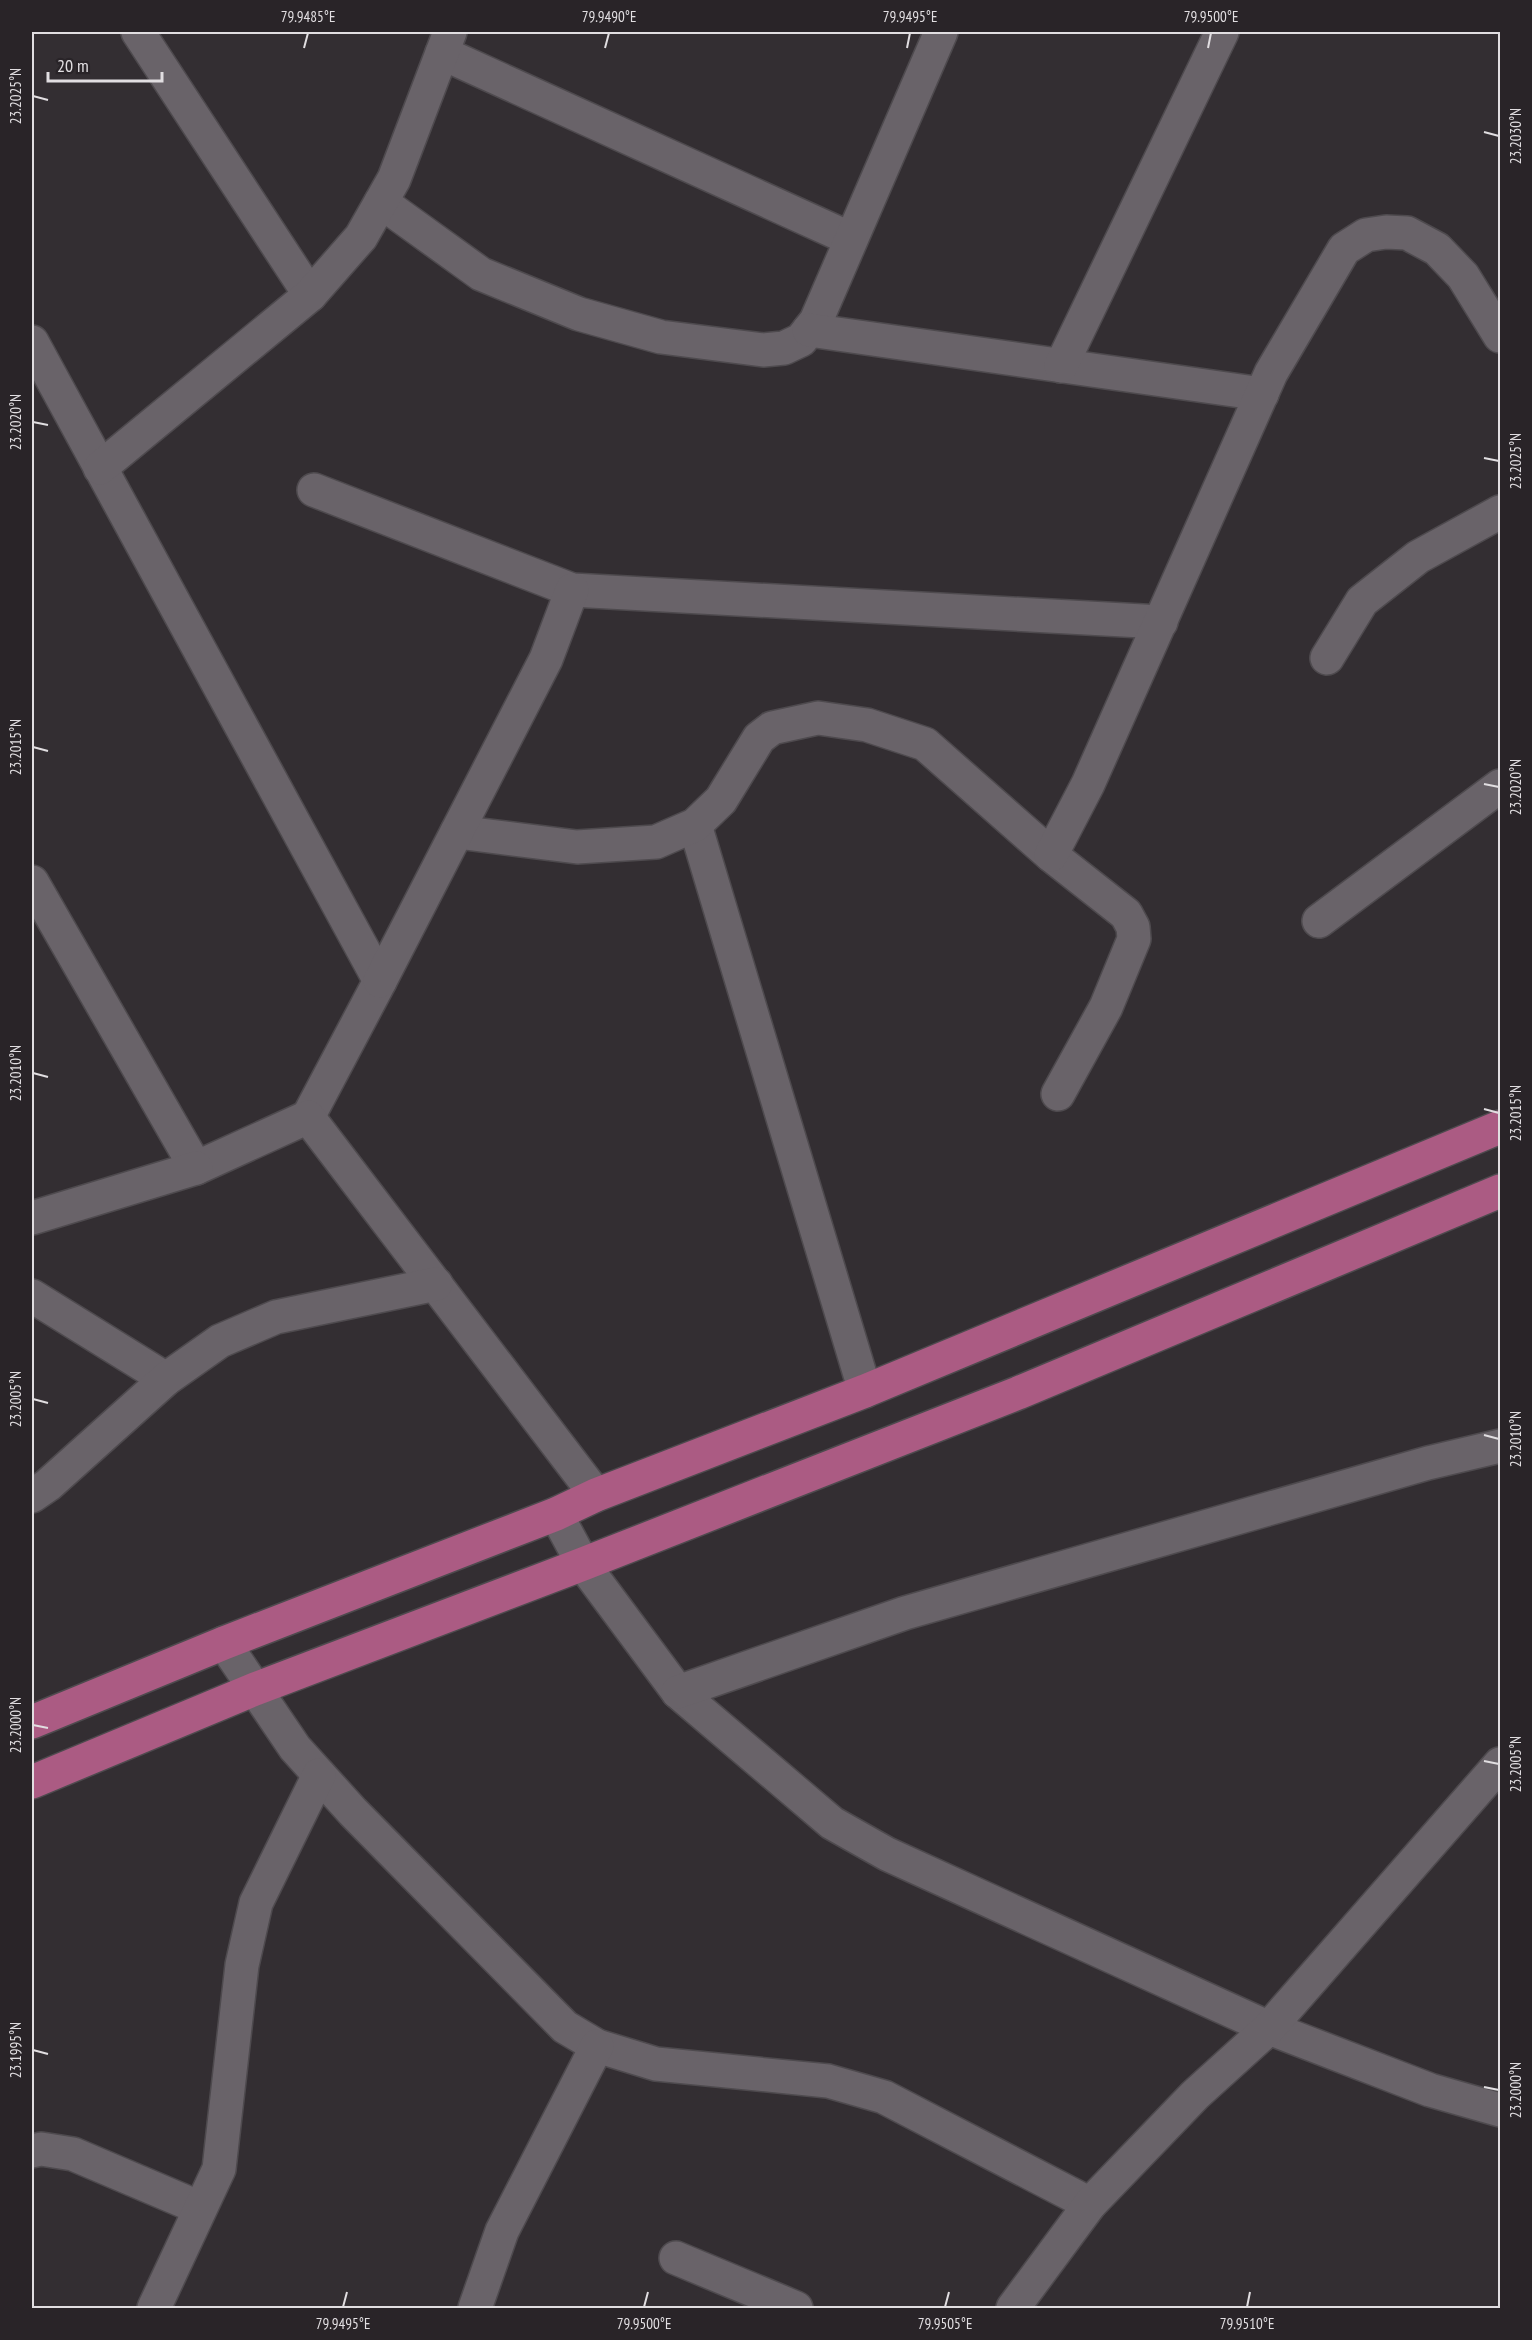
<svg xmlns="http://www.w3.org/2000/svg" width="1532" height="2340" viewBox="0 0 1532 2340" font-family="'PT Sans Narrow',sans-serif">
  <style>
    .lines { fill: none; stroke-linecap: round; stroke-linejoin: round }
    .minor-casing { stroke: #4e4a4e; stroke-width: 36 }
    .major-casing { stroke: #4e4a4e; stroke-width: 36 }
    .minor { stroke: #696369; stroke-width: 33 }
    .major { stroke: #ab5b83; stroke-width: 33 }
    .ticks { fill: none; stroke: #e1dee1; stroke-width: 2 }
    .neatline { fill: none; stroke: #e1dee1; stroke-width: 2 }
    .ticks-label { font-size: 15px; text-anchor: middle; fill: #e1dee1 }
  </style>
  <rect width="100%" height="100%" fill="#332e32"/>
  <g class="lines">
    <defs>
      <g id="minor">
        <path d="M138 32 310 295"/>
        <path d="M442 53 851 239"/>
        <path d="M381 202 481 274 579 314 661 337 763 350 784 348 801 340 816 321 941 32"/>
        <path d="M809 330 1262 394"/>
        <path d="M32 342 380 981 308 1117"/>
        <path d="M1061 366 1222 32"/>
        <path d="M100 468 310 295 361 237 394 179 450 32"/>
        <path d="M314 490 572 590 1161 622"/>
        <path d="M1327 658 1362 601 1418 557 1500 512"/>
        <path d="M695 825 865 1391"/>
        <path d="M457 832 577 847 656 842 695 825 721 800 759 738 772 728 818 718 867 725 925 744 1051 855 1126 914 1133 927 1134 939 1106 1007 1058 1094"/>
        <path d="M1051 855 1088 784 1271 373 1344 249 1366 235 1386 232 1407 233 1437 249 1463 276 1500 336"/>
        <path d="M32 882 196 1168 308 1117 596 1495"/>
        <path d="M1319 921 1500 786"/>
        <path d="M380 981 546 659 572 590"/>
        <path d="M32 1218 196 1168"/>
        <path d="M32 1296 166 1379"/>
        <path d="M32 1496 48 1485 166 1379 220 1341 276 1317 436 1284"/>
        <path d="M556 1514 583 1564 678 1692 832 1823 887 1854 1269 2028 1430 2090 1500 2110"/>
        <path d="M224 1643 295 1748 353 1812 565 2027 597 2046 656 2064 828 2081 884 2097 1090 2204"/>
        <path d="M678 1692 905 1613 1428 1463 1500 1446"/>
        <path d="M32 2151 41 2149 73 2154 200 2208"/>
        <path d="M676 2258 796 2308"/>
        <path d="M154 2308 219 2169 242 1965 256 1903 319 1775"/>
        <path d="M475 2308 502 2231 597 2046"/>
        <path d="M1013 2308 1090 2204 1195 2095 1269 2028 1500 1764"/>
      </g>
      <g id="major">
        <path d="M32 1722 224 1643 556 1514 596 1495 865 1391 1500 1127"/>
        <path d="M32 1782 255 1689 583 1564 1018 1393 1500 1191"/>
      </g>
    </defs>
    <use href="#minor" class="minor-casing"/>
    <use href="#major" class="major-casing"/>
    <use href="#minor" class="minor"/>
    <use href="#major" class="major"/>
  </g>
  <path class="ticks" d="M304 48 308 33M605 48 609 33M907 48 910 33M1208 48 1211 33M33 96 48 100M1484 132 1499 136M33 422 48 425M1484 458 1499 461M33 747 48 751M1484 784 1499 787M33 1073 48 1077M1484 1109 1499 1113M33 1399 48 1403M1484 1435 1499 1439M33 1725 48 1728M1484 1761 1499 1764M33 2050 48 2054M1484 2087 1499 2090M343 2307 347 2292M644 2307 648 2292M945 2307 949 2292M1247 2307 1250 2292"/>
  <rect width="1532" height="2340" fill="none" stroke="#292428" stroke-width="66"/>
  <path d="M48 72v9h114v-9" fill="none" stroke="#e1dee1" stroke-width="3"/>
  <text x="57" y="72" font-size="18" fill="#e1dee1" stroke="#292428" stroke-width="4.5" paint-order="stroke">20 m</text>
  <rect x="33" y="33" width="1466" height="2274" class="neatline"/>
  <g class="ticks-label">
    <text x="308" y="22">79.9485°E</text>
    <text x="609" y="22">79.9490°E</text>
    <text x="910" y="22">79.9495°E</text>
    <text x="1211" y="22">79.9500°E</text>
    <text transform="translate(16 96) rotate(-90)" y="5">23.2025°N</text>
    <text transform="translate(1516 136) rotate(-90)" y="5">23.2030°N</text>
    <text transform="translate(16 422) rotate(-90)" y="5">23.2020°N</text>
    <text transform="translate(1516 461) rotate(-90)" y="5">23.2025°N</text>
    <text transform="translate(16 747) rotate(-90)" y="5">23.2015°N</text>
    <text transform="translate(1516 787) rotate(-90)" y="5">23.2020°N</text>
    <text transform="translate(16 1073) rotate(-90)" y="5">23.2010°N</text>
    <text transform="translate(1516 1113) rotate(-90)" y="5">23.2015°N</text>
    <text transform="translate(16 1399) rotate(-90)" y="5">23.2005°N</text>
    <text transform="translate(1516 1439) rotate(-90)" y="5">23.2010°N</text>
    <text transform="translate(16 1725) rotate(-90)" y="5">23.2000°N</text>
    <text transform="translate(1516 1764) rotate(-90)" y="5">23.2005°N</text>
    <text transform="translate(16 2050) rotate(-90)" y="5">23.1995°N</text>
    <text transform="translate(1516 2090) rotate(-90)" y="5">23.2000°N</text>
    <text x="343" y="2329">79.9495°E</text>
    <text x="644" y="2329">79.9500°E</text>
    <text x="945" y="2329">79.9505°E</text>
    <text x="1247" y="2329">79.9510°E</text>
  </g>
</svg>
